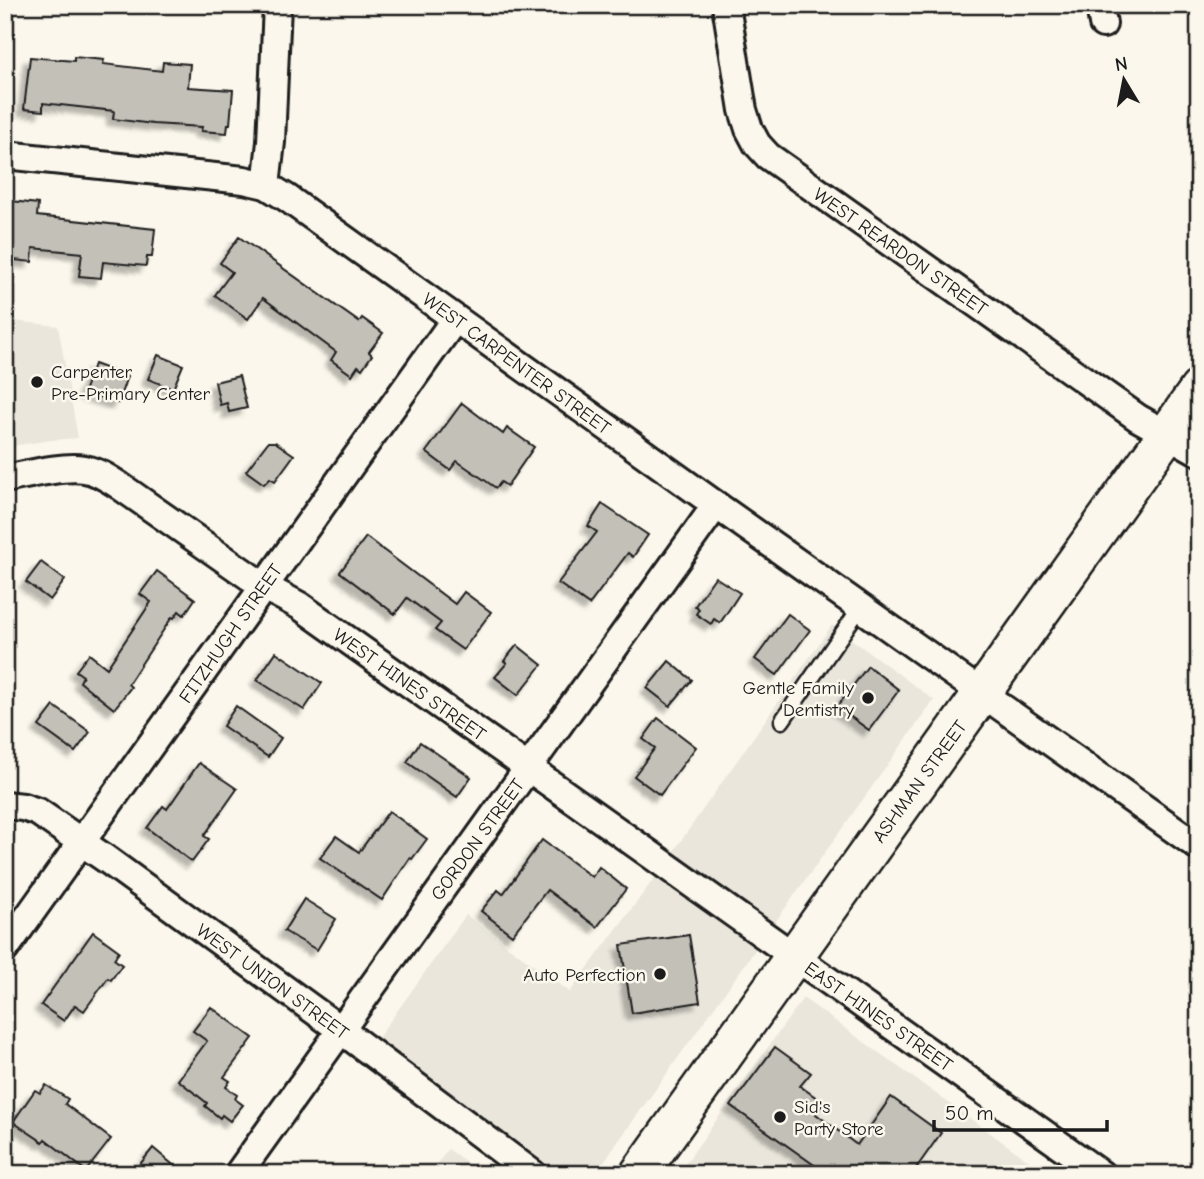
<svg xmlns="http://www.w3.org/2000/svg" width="1204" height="1179" viewBox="0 0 1204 1179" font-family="'Comic Neue',sans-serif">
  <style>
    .built { fill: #eae6dc }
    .building { fill: #c3c0b8; stroke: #1c1c1c; stroke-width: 2; filter: url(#shadow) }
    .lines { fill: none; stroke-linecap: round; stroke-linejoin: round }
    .lane-casing { stroke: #1c1c1c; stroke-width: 19 }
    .street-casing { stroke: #1c1c1c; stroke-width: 32 }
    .secondary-casing { stroke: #1c1c1c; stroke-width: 42 }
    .lane { stroke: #fbf7ec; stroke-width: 14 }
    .street { stroke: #fbf7ec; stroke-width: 26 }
    .secondary { stroke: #fbf7ec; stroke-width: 37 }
    .poi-dot { fill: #1c1c1c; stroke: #fbf7ec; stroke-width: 2.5 }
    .labels { text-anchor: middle; stroke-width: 5; stroke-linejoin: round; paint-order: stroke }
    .street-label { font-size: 19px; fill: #1c1c1c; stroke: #fbf7ec }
    .poi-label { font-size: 19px; fill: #1c1c1c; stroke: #fbf7ec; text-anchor: start }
  </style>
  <defs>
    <filter id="shadow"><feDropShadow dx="-6" dy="6" stdDeviation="2" flood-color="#0004"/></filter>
  </defs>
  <rect width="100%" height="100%" fill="#fbf7ec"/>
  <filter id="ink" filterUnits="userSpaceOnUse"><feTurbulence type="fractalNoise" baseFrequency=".0143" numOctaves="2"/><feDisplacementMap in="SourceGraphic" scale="14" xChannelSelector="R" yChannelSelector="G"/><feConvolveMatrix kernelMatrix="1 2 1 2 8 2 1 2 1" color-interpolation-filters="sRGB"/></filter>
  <g filter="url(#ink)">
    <g class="built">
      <path d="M5 320 58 326 78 438 52 440 5 447Z"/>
      <path d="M832 625 934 700 595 1174H560L375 1042 466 915 570 992 664 865Z"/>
      <path d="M803 998 1047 1174H678Z"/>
      <path d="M448 1149 483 1174H430Z"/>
    </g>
    <g class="building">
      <path d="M30 57 74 61V57L104 60 103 64 162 71 163 62 190 64 188 87 233 90 230 124H228L227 133 201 131 202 127 153 124 113 119 114 111 43 103V111L24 109Z"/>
      <path d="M11 201 38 204 37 216 155 229 152 257H147L146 266 103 262 101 278 79 276 82 253 33 248 32 262 6 259Z"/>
      <path d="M239 237 359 322 362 318 383 333 369 352 372 355 362 369 358 366 352 375 331 360 336 352 263 298 248 319 215 295 232 272 220 263Z"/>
      <path d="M158 355 183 365 173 389 148 379Z"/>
      <path d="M94 364 127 376 118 403 84 392Z"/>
      <path d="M239 376 247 408 229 412 227 403 220 405 215 382Z"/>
      <path d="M462 403 503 434 507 428 534 447 507 486 501 482 496 488 457 461 450 470 426 452Z"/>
      <path d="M268 442H275L294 455 275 481 270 478 264 484 246 471Z"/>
      <path d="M602 504 648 535 633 557 628 553 589 605 558 583 597 532 588 526Z"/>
      <path d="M366 537 455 604 464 592 491 612 463 650 435 630 441 623 407 598 395 614 340 572Z"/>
      <path d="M41 562 65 580 50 600 26 582Z"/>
      <path d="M157 571 195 599 184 615 179 611 174 618 172 617 128 684 131 687 114 709 80 682 83 676 76 671 89 654 107 668 151 602 140 594Z"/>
      <path d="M715 577 740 593 720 623 714 619 711 624 696 614 699 609 695 606Z"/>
      <path d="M788 614 810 630 777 675 755 659Z"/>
      <path d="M517 645 542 665 518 695 495 677 507 663 504 661Z"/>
      <path d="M276 652 322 683 304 710 257 680Z"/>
      <path d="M669 661 692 680 670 706 647 688Z"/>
      <path d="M868 666 899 690 869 730 837 707Z"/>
      <path d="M54 706 90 732 75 752 39 726Z"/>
      <path d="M236 706 281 738 268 757 223 726Z"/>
      <path d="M658 718 696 747 660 795 634 776 655 748 643 739Z"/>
      <path d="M420 742 471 777 457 797 407 762Z"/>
      <path d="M199 763 237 789 204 836 209 839 192 862 147 828 163 806 167 809Z"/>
      <path d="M389 811 427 839 412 859 410 858 382 900 320 858 336 836 359 852Z"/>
      <path d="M542 840 592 877 599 867 626 889 597 927 547 890 512 935 481 911 498 890 503 894Z"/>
      <path d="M304 899 336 919 317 950 284 931Z"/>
      <path d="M93 932 119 951 114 959 122 965 111 980 108 978 84 1011 75 1005 64 1021 41 1005Z"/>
      <path d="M689 935 700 1002 632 1013 621 945Z"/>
      <path d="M211 1007 253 1038 224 1077 230 1081 226 1087 237 1095 235 1099 243 1105 230 1121 222 1115 220 1118 205 1106 207 1103 178 1080 207 1041 193 1031Z"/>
      <path d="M775 1047 811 1073 800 1086 824 1103 816 1114 857 1145 891 1097 941 1133 912 1174H827L731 1106Z"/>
      <path d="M46 1085 68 1099 65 1104 111 1139 86 1171 45 1139 43 1142 13 1122 35 1090 40 1093Z"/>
      <path d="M153 1148 184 1174H132Z"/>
    </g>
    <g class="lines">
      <defs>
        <path id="lane" d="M782 721 860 608"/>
        <g id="street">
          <path d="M726 5 743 110 749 129 757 144 768 156 1138 418 1199 452"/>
          <path d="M1100 5 1103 24"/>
          <path d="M5 155 244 180 266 185 287 198 716 505 1199 847"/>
          <path d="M266 185 271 142 277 5"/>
          <path d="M5 479C26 475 64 465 84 469 98 471 109 479 120 486L263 586 300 606 1101 1174"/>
          <path d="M5 805 23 807 38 812 106 859 341 1030 533 1174"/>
          <path d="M5 949 455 319"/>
          <path d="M238 1174 716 505"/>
        </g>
        <path id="secondary" d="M639 1174 1199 389"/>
      </defs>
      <use href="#lane" class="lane-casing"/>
      <use href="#street" class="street-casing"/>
      <use href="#secondary" class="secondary-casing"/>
      <use href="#lane" class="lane"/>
      <use href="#street" class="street"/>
      <use href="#secondary" class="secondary"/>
    </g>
  </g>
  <g class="poi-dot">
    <circle cx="37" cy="382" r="7"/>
    <circle cx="868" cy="698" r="7"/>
    <circle cx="660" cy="974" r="7"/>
    <circle cx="780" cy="1117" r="7"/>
  </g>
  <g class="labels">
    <g class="street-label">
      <text transform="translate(901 251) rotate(35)" y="7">WEST REARDON STREET</text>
      <text transform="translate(517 363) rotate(36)" y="7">WEST CARPENTER STREET</text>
      <text transform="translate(230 633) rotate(-55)" y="7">FITZHUGH STREET</text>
      <text transform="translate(410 684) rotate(35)" y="7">WEST HINES STREET</text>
      <text transform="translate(919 781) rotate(-54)" y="7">ASHMAN STREET</text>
      <text transform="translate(477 839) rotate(-54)" y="7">GORDON STREET</text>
      <text transform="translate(273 981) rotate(36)" y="7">WEST UNION STREET</text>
      <text transform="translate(879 1016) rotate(35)" y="7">EAST HINES STREET</text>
    </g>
    <g class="poi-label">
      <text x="51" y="378">Carpenter<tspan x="51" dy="22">Pre-Primary Center</tspan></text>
      <text x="854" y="694" text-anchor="end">Gentle Family<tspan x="854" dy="22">Dentistry</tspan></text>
      <text x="646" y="981" text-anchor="end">Auto Perfection</text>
      <text x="794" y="1113">Sid's<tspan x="794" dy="22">Party Store</tspan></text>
    </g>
  </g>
  <rect width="1204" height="1179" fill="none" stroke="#fbf7ec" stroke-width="28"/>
  <rect x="14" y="14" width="1176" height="1151" fill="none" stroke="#1c1c1c" stroke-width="2.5" filter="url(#ink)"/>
  <g transform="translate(1124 80) rotate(350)" stroke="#fbf7ec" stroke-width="5" paint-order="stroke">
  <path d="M0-5L12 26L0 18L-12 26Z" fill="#1c1c1c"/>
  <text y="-10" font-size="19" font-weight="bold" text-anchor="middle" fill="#1c1c1c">N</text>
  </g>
  <path d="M934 1120v10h173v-10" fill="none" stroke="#1c1c1c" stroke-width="3.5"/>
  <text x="945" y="1120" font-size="21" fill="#1c1c1c" stroke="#fbf7ec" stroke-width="5" paint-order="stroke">50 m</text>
</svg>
